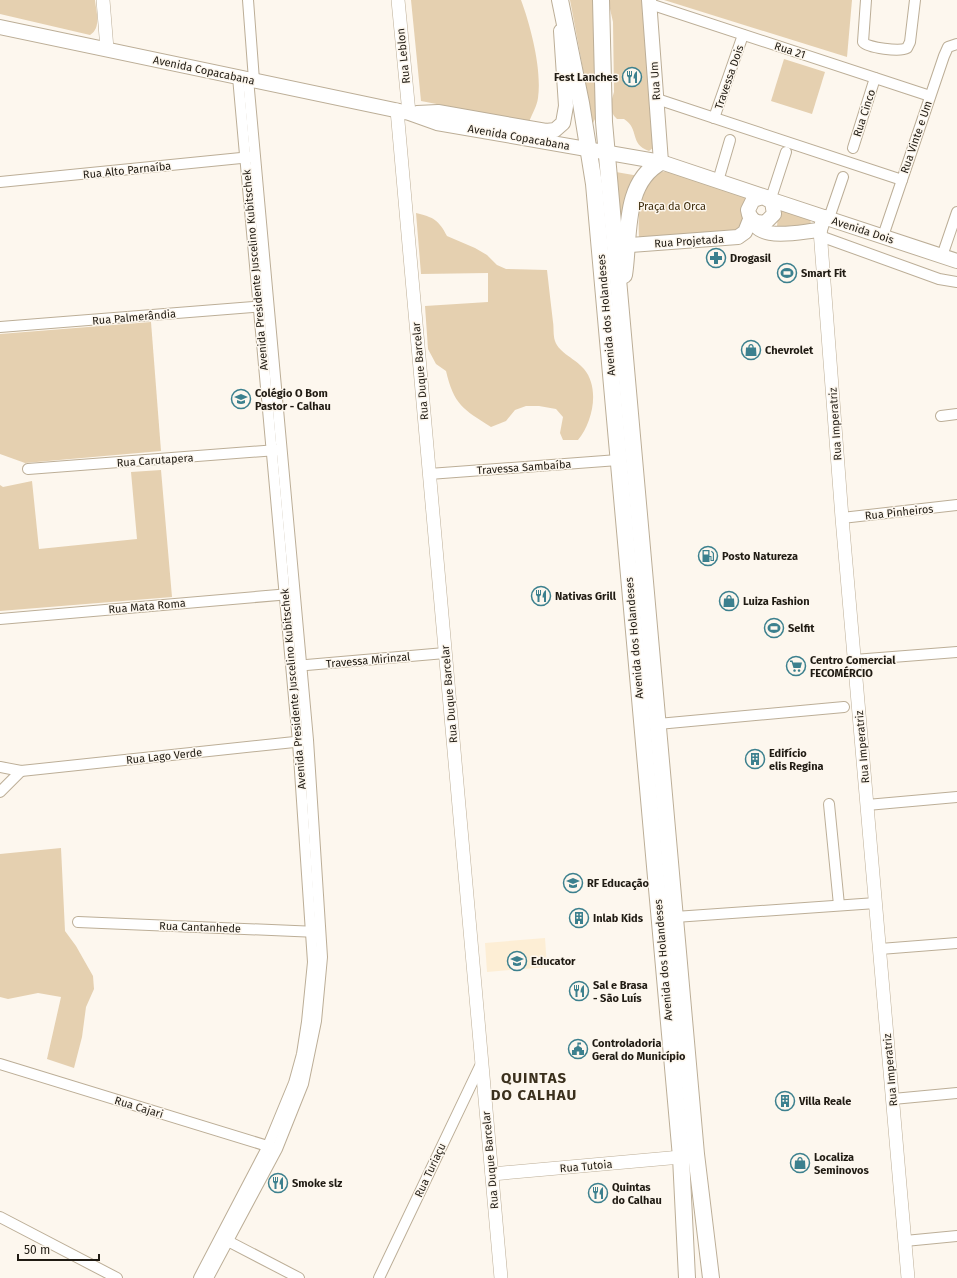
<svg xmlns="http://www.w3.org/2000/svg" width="957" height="1278" viewBox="0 0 957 1278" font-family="'Fira Sans',sans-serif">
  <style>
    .built { fill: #fdeed5 }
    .green { fill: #e5d0b0 }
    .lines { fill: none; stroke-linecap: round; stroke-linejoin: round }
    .minor-casing { stroke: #bcae97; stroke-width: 12 }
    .tertiary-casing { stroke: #bcae97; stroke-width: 14 }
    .secondary-casing { stroke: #bcae97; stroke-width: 16 }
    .primary-casing { stroke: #bcae97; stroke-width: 18 }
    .minor { stroke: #fff; stroke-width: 10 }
    .tertiary { stroke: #fff; stroke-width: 13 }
    .secondary { stroke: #fff; stroke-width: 14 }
    .primary { stroke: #fff; stroke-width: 16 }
    .labels { text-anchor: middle; stroke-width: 3; stroke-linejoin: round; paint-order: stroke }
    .street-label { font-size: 11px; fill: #201b13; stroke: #fdf7ee }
    .poi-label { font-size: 11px; font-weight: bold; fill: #201b13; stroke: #fdf7ee; text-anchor: start }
    .park-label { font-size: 11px; fill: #3b2908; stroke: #fdf7ee }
    .district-label { font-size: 15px; font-weight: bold; letter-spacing: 1px; fill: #3b301d; stroke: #fdf7ee }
  </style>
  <rect width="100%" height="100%" fill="#fdf7ee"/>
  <path class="built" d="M545 938 547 967 487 972 485 943Z"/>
  <g class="green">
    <path d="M0 0H95C96 11 102 28 90 35L0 14Z"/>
    <path d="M411 0H521C531 27 542 70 538 98 537 106 532 114 529 122L421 101Z"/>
    <path d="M570 0H596L597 115 593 123Z"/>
    <path d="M608 0H644L654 147 649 151C629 144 640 129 624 119H617C608 111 611 102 614 92L613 22Z"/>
    <path d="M664 0H852L847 57Z"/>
    <path d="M784 59 825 72 812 114 771 101Z"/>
    <path d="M667 171 744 197 746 199 743 230 639 238C638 215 637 174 667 171Z"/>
    <path d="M616 172 639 176 621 229Z"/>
    <path d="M778 209 810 219 811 224 777 227Z"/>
    <path d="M416 213C433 217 439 220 447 236L475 248 487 255 497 265 506 269 547 270C549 288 551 305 553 322 554 328 553 335 555 341 559 353 576 359 584 369 600 388 593 422 578 440H563L560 433 563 417 556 409 539 406H526L515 410 506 421 491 427C463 409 454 405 446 371L436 364 428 349 425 306 488 302V273L421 274Z"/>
    <path d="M151 322 161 451 25 463 0 454V334Z"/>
    <path d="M161 470 172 597 0 611V485L3 487 32 481 39 549 137 539 131 472Z"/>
    <path d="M61 848 65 931 76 946 93 976 94 989 86 1007 82 1037 74 1068 47 1059 61 997 38 993 8 999 0 997V854Z"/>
  </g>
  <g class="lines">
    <defs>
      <g id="minor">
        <path d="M248 0 254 80"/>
        <path d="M866 0 863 42C868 48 900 52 907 48L910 42 915 0"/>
        <path d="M650 4 930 96"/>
        <path d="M657 99 902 180"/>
        <path d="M714 118 743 35"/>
        <path d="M853 148 875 78"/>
        <path d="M718 181 730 140"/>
        <path d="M0 182 251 157"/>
        <path d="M769 199 773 192 786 152"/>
        <path d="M829 218 843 177"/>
        <path d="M820 236 939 279 957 282"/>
        <path d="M883 236 944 56 948 47 957 44"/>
        <path d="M942 256 957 212"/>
        <path d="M0 327 265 306"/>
        <path d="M941 416 957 414"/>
        <path d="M28 469 277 450"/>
        <path d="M429 474 618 460"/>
        <path d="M842 518 957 505"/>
        <path d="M0 619 290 594"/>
        <path d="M854 660 957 652"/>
        <path d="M295 666 445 653"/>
        <path d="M658 724 844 707"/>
        <path d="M0 767 21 771 304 741"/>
        <path d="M0 792 21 771"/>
        <path d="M829 804 839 905"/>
        <path d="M867 805 957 797"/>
        <path d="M675 917 876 903"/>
        <path d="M78 922 318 932"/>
        <path d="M880 949 957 943"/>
        <path d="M0 1064 274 1148"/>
        <path d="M893 1099 957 1093"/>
        <path d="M0 1217 117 1278"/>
        <path d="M222 1238 299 1278"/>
        <path d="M905 1241 957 1236"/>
        <path d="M199 1278 268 1146 294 1083 302 1054 307 1022 313 962 298 742 238 77"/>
        <path d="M208 1278 277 1149 303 1084 316 1021 322 957 308 740 248 79"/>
        <path d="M379 1278 482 1062"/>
      </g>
      <g id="tertiary">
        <path d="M103 0 107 49"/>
        <path d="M398 0 409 113"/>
        <path d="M397 110 501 1278"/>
        <path d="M820 230 842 518 908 1278"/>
        <path d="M492 1174 681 1157"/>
      </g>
      <g id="secondary">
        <path d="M649 0 661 162"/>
        <path d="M0 27 409 113 437 123 661 162 766 197"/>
        <path d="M417 113 438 112 546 131 555 130 563 123 566 106 561 31"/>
        <path d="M769 199 957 261"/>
        <path d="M753 220 757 222 765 223 774 214 772 202 763 197 753 200 748 210C754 245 795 232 820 230L824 217"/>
        <path d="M617 246 738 237 745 232 751 217"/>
      </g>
      <g id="primary">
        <path d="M560 0 581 103 594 184 681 1157 687 1278"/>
        <path d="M601 0 604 122 696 1154 711 1278"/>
        <path d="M624 275C630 238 622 183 661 162"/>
      </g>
    </defs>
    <use href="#minor" class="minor-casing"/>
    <use href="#tertiary" class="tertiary-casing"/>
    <use href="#secondary" class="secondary-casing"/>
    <use href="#primary" class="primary-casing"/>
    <use href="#minor" class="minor"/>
    <use href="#tertiary" class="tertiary"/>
    <use href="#secondary" class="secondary"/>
    <use href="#primary" class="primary"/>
  </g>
  <defs>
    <symbol id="restaurant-ring" viewBox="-11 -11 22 22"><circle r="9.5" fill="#fdf7ee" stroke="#3c808e" stroke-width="1.5"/><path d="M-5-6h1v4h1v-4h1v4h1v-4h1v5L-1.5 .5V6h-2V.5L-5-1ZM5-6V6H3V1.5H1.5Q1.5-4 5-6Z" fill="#3c808e"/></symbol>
    <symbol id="pharmacy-ring" viewBox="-11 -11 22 22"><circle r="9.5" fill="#fdf7ee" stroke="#3c808e" stroke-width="1.5"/><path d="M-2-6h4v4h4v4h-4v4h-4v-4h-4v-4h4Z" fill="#3c808e"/></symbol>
    <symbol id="stadium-ring" viewBox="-11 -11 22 22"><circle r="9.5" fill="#fdf7ee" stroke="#3c808e" stroke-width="1.5"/><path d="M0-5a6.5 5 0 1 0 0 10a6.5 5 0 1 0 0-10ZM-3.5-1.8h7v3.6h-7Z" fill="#3c808e"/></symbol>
    <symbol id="shop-ring" viewBox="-11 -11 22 22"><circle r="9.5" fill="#fdf7ee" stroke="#3c808e" stroke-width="1.5"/><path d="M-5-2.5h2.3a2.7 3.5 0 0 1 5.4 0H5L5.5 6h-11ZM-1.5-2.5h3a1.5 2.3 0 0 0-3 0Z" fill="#3c808e"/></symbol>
    <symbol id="school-ring" viewBox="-11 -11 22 22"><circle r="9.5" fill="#fdf7ee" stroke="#3c808e" stroke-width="1.5"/><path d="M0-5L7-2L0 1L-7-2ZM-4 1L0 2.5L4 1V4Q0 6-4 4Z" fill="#3c808e"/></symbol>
    <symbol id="fuel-ring" viewBox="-11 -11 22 22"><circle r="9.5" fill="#fdf7ee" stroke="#3c808e" stroke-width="1.5"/><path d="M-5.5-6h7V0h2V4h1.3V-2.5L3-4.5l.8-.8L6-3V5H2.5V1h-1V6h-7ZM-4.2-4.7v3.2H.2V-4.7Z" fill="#3c808e"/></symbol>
    <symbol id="supermarket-ring" viewBox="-11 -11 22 22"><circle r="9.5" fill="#fdf7ee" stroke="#3c808e" stroke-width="1.5"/><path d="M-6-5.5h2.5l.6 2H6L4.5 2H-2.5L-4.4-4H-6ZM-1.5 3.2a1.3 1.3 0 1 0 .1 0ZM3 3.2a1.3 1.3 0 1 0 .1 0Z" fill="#3c808e"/></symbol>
    <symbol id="building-ring" viewBox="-11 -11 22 22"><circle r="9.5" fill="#fdf7ee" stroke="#3c808e" stroke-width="1.5"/><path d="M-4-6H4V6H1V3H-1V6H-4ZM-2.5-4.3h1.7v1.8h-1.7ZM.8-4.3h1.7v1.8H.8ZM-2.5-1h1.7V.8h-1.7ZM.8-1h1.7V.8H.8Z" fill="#3c808e"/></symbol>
    <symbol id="civic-ring" viewBox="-11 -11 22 22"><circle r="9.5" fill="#fdf7ee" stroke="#3c808e" stroke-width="1.5"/><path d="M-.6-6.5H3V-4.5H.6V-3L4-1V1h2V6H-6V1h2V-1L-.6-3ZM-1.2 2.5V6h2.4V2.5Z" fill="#3c808e"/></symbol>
  </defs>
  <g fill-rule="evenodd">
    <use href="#restaurant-ring" x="621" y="66" width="22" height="22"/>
    <use href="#pharmacy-ring" x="705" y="247" width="22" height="22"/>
    <use href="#stadium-ring" x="776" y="262" width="22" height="22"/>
    <use href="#shop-ring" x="740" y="339" width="22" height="22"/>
    <use href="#school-ring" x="230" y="388" width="22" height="22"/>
    <use href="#fuel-ring" x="697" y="545" width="22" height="22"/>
    <use href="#restaurant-ring" x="530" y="585" width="22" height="22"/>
    <use href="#shop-ring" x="718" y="590" width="22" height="22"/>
    <use href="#stadium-ring" x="763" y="617" width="22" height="22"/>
    <use href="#supermarket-ring" x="785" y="655" width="22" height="22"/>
    <use href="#building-ring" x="744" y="748" width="22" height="22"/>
    <use href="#school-ring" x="562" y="872" width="22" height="22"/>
    <use href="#building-ring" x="568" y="907" width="22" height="22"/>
    <use href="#school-ring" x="506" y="950" width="22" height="22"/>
    <use href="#restaurant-ring" x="568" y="980" width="22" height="22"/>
    <use href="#civic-ring" x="567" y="1038" width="22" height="22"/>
    <use href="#building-ring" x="774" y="1090" width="22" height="22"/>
    <use href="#shop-ring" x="789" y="1152" width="22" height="22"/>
    <use href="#restaurant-ring" x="267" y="1172" width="22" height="22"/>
    <use href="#restaurant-ring" x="587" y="1182" width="22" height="22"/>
  </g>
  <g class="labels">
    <g class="street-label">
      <text transform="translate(790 50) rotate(18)" y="4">Rua 21</text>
      <text transform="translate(403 56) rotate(-96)" y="4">Rua Leblon</text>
      <text transform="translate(204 70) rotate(12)" y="4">Avenida Copacabana</text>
      <text transform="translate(729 77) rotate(-71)" y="4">Travessa Dois</text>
      <text transform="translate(655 81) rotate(-94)" y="4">Rua Um</text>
      <text transform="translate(864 113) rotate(-72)" y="4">Rua Cinco</text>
      <text transform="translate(519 137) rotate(10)" y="4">Avenida Copacabana</text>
      <text transform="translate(916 137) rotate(-71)" y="4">Rua Vinte e Um</text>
      <text transform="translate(127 170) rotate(-6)" y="4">Rua Alto Parnaíba</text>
      <text transform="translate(863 230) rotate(18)" y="4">Avenida Dois</text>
      <text transform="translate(689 241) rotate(-4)" y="4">Rua Projetada</text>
      <text transform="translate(255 270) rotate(-95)" y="4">Avenida Presidente Juscelino Kubitschek</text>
      <text transform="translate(606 315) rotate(-95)" y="4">Avenida dos Holandeses</text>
      <text transform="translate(134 317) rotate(-5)" y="4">Rua Palmerândia</text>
      <text transform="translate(420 371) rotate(-95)" y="4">Rua Duque Barcelar</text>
      <text transform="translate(835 424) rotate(-94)" y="4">Rua Imperatriz</text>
      <text transform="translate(155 460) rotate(-4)" y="4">Rua Carutapera</text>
      <text transform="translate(524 467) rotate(-4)" y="4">Travessa Sambaíba</text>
      <text transform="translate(899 512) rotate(-6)" y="4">Rua Pinheiros</text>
      <text transform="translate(147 606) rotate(-5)" y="4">Rua Mata Roma</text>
      <text transform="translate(634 638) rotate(-95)" y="4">Avenida dos Holandeses</text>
      <text transform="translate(368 660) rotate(-5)" y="4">Travessa Mirinzal</text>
      <text transform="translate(293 689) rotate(-95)" y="4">Avenida Presidente Juscelino Kubitschek</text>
      <text transform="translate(449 694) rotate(-95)" y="4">Rua Duque Barcelar</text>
      <text transform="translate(862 747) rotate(-95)" y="4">Rua Imperatriz</text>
      <text transform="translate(164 756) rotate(-6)" y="4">Rua Lago Verde</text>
      <text transform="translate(200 927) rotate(2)" y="4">Rua Cantanhede</text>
      <text transform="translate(663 960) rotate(-95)" y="4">Avenida dos Holandeses</text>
      <text transform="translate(890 1070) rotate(-95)" y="4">Rua Imperatriz</text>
      <text transform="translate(139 1107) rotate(17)" y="4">Rua Cajari</text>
      <text transform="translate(490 1160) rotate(-95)" y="4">Rua Duque Barcelar</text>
      <text transform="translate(586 1166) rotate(-5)" y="4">Rua Tutoia</text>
      <text transform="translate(430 1170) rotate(-65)" y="4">Rua Turiaçu</text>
    </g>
    <g class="poi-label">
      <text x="618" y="81" text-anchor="end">Fest Lanches</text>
      <text x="730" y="262">Drogasil</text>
      <text x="801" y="277">Smart Fit</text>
      <text x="765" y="354">Chevrolet</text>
      <text x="255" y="397">Colégio O Bom<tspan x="255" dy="13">Pastor - Calhau</tspan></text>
      <text x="722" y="560">Posto Natureza</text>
      <text x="555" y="600">Nativas Grill</text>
      <text x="743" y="605">Luiza Fashion</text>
      <text x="788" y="632">Selfit</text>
      <text x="810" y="664">Centro Comercial<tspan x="810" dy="13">FECOMÉRCIO</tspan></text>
      <text x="769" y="757">Edifício<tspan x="769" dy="13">elis Regina</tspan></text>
      <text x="587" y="887">RF Educação</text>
      <text x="593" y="922">Inlab Kids</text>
      <text x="531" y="965">Educator</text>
      <text x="593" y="989">Sal e Brasa<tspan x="593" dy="13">- São Luís</tspan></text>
      <text x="592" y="1047">Controladoria<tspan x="592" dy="13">Geral do Município</tspan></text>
      <text x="799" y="1105">Villa Reale</text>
      <text x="814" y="1161">Localiza<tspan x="814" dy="13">Seminovos</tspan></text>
      <text x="292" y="1187">Smoke slz</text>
      <text x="612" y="1191">Quintas<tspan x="612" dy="13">do Calhau</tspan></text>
    </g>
    <g class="park-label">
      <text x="672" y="210">Praça da Orca</text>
    </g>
    <g class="district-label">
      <text x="534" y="1083">QUINTAS<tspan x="534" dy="17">DO CALHAU</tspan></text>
    </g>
  </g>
  <path d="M18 1254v6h81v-6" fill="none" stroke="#201b13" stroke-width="2"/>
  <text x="24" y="1254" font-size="12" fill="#201b13" stroke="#fdf7ee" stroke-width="3" paint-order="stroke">50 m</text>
</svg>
